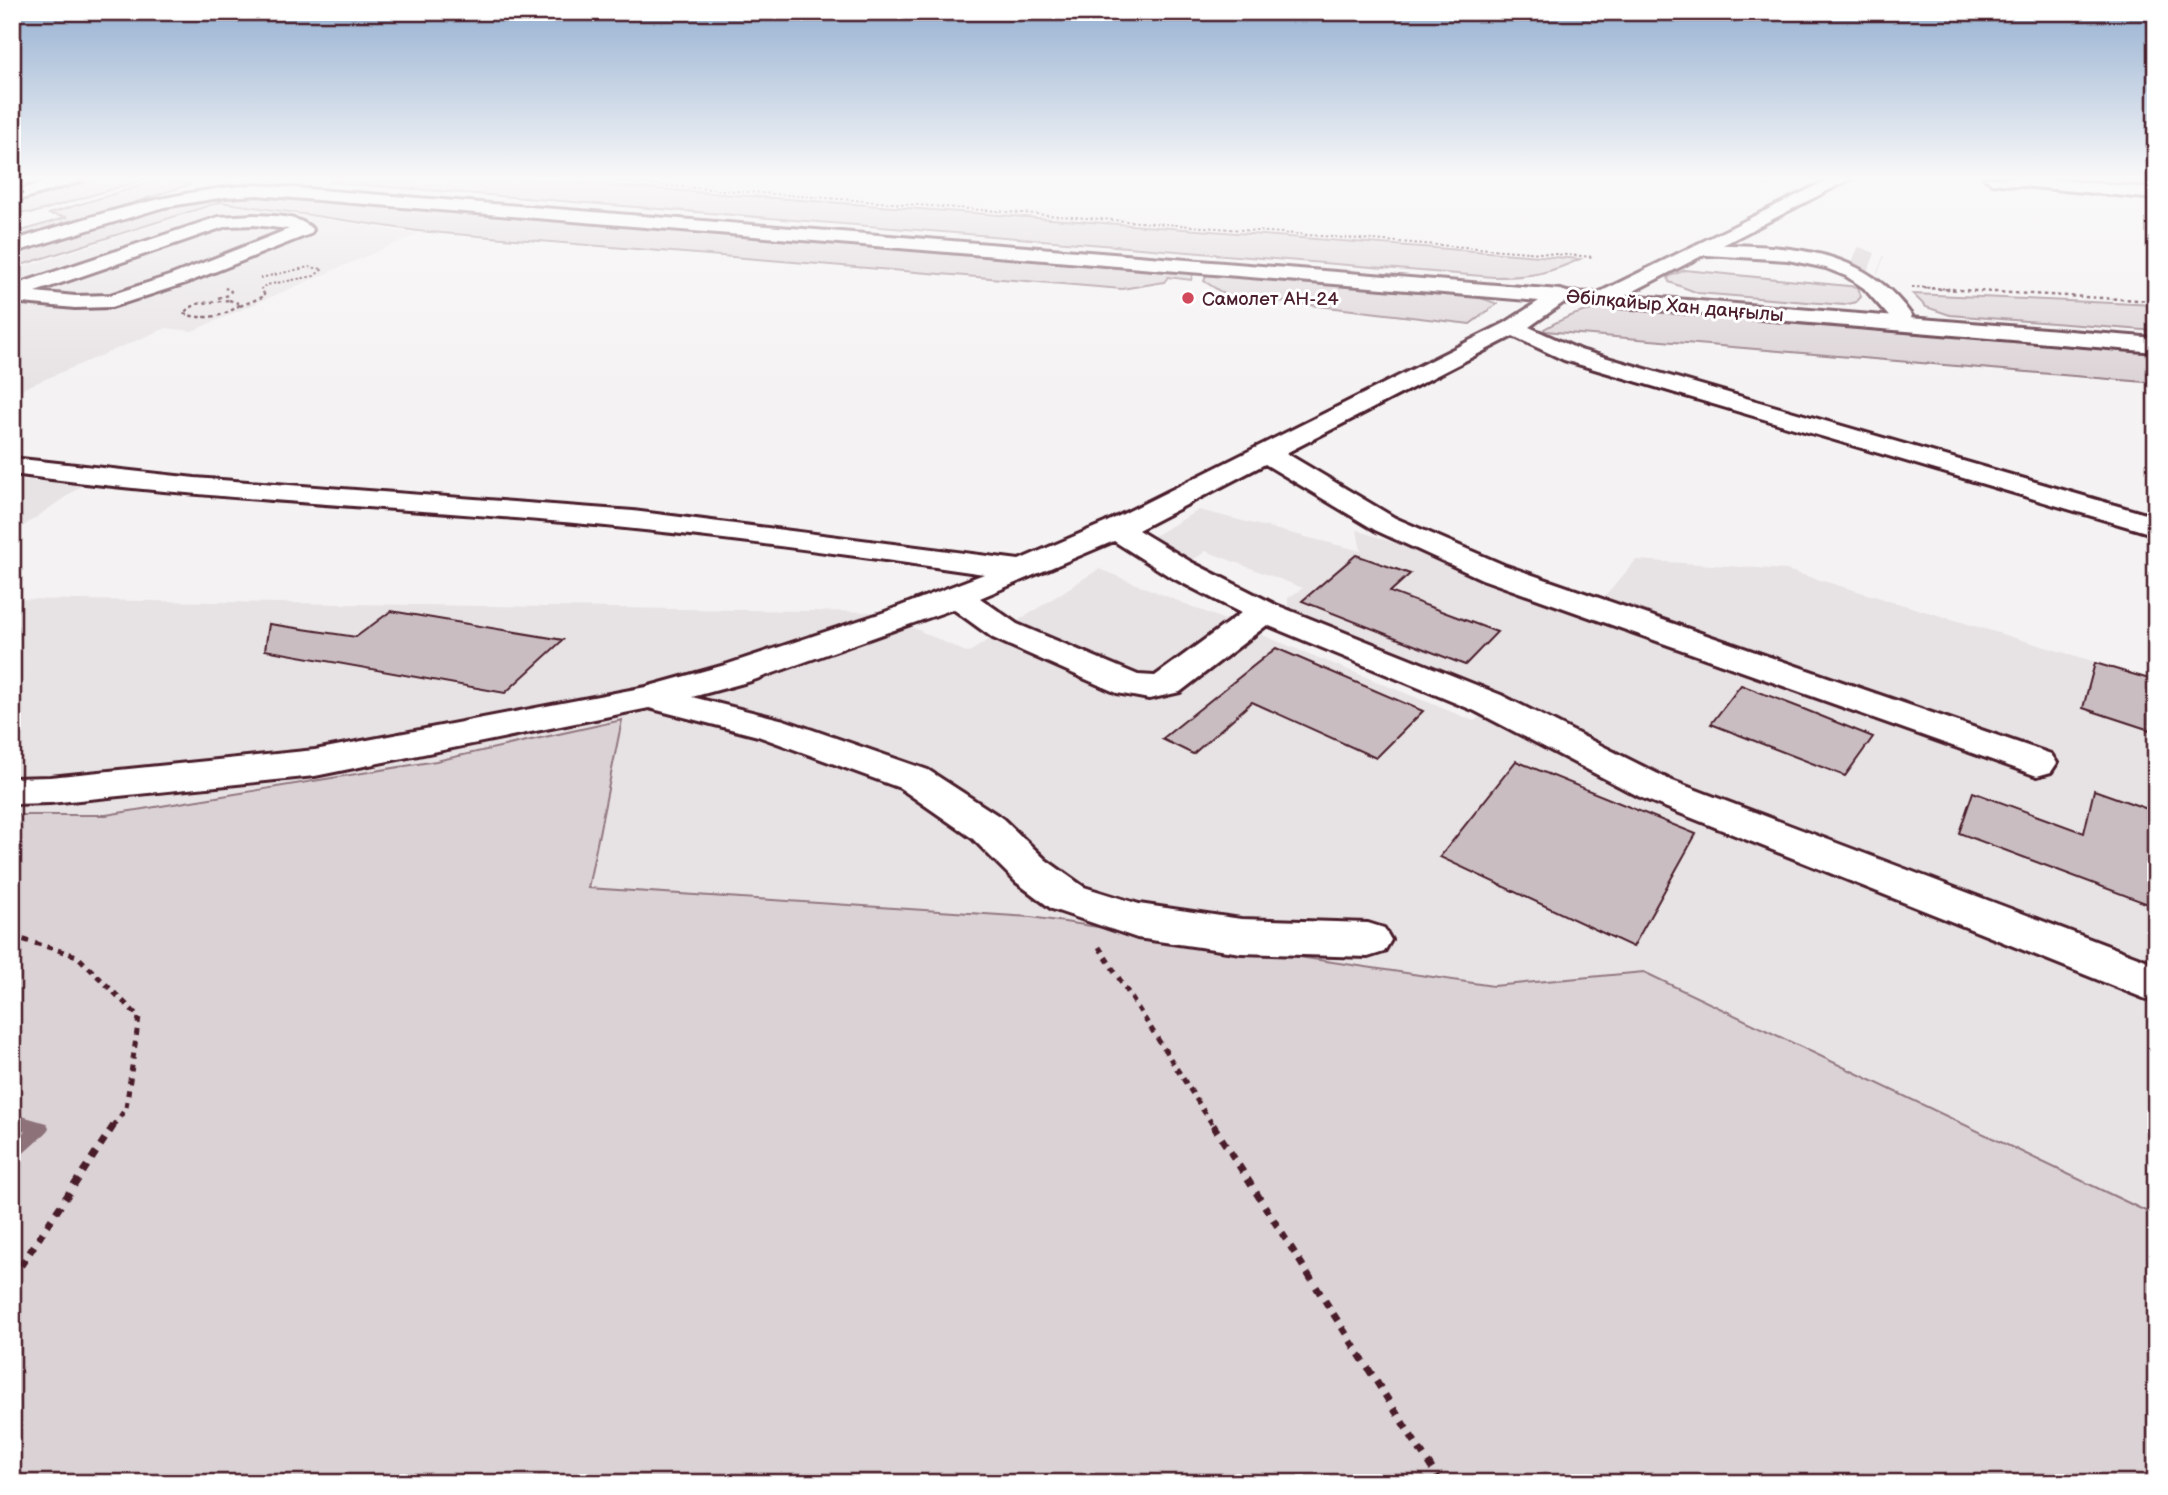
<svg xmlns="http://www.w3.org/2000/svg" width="2168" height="1495" viewBox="0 0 2168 1495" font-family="'Balsamiq Sans',sans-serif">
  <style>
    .built { fill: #e7e2e3 }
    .green { fill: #dbd2d5; stroke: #927880; stroke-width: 2 }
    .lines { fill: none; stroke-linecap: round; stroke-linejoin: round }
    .stream { fill: #8d727a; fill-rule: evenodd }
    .building { fill: #cabdc1; stroke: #4a1f2b; stroke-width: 2 }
    .minor-tunnel { stroke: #d2c8ca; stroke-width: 18; stroke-dasharray: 18 9; stroke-linecap: butt }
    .minor-casing { stroke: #4a1f2b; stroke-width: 6 }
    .major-casing { stroke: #4a1f2b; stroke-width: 6 }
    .path-far3 { stroke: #4a1f2b; stroke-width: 2; stroke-dasharray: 2.5 2.5; stroke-linecap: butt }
    .path-far2 { stroke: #4a1f2b; stroke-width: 2.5; stroke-dasharray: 3.5 3.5; stroke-linecap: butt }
    .path-far1 { stroke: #4a1f2b; stroke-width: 5; stroke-dasharray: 6 6; stroke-linecap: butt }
    .path { stroke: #4a1f2b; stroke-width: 7; stroke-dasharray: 8 8; stroke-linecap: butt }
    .minor { fill: #fff; fill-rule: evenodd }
    .major { fill: #fff; fill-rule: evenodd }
    .poi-dot { fill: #d1495b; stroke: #fff; stroke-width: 2.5 }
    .labels { text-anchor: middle; stroke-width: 6; stroke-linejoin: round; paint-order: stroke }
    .far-poi-label { font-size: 19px; fill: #4a1f2b; stroke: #fff; text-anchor: start }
    .far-street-label { font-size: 19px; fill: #4a1f2b; stroke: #fff }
  </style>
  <rect width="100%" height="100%" fill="#f4f2f2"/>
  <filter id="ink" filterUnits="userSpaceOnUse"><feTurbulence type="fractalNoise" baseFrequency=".0143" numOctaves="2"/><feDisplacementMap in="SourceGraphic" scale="14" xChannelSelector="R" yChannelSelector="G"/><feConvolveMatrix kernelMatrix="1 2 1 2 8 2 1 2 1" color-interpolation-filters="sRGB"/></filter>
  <g filter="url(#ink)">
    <g class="built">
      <path d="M220 203 418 234 192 331 166 328 12 393V271Z"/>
      <path d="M12 479 20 480 84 484 12 534Z"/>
      <path d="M1199 510 1361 551 1357 530 1592 612 1636 560 1786 570 2156 680V1483H12V599L879 612 968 653 1099 569 1474 721 1505 700 1299 619 1288 609V598L1303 588 1206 551 1193 560 1157 546 1154 536Z"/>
    </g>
    <g class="green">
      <path d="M149 178 33 213 12 211V204L98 179Z"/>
      <path d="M337 178H511L1580 259C1548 274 1529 277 1494 277L329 182Z"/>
      <path d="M162 179 191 184 12 242V234L67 217 48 214Z"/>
      <path d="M238 193 1194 271 1191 280 1168 277 1164 282 1122 289 418 231 220 202 12 268V253L181 200Z"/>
      <path d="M1685 270 1858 287 1861 297 1856 302 1844 305 1698 293 1669 282 1668 277Z"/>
      <path d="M1207 273 1419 293C1444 288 1474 294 1497 304L1470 324 1226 295 1204 281Z"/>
      <path d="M1913 294 2156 305V331L1950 315 1926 307Z"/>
      <path d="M1609 308 2156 352V383L1545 331 1544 329C1565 317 1584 309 1609 308Z"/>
      <path d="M622 720 588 888 1031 917 1493 986 1644 972 2156 1216V1483H12V815H106L436 761Z"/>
    </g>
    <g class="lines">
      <path class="stream" d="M12 1113 46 1123 49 1128 46 1133 18 1158 12 1161V1142L25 1131 12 1127Z"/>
    </g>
    <g class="building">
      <path d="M1356 555 1410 574 1390 592 1497 632 1465 665 1302 601Z"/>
      <path d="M391 611 563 640 505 693 265 650 269 624 356 637Z"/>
      <path d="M1276 648 1423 711 1376 758 1252 702 1193 754 1162 739Z"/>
      <path d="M2095 663 2156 681V732L2083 708Z"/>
      <path d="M1741 685 1801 708 1873 737 1845 776 1711 724Z"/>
      <path d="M1516 761 1696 834 1633 947 1440 857Z"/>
      <path d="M2094 790 2156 812V858L2148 904 1959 833 1973 792 2084 833Z"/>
    </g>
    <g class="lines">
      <path class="minor-tunnel" d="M1855 255 1881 265"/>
      <defs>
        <g id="minor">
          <path d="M58 178H83L81 181 12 202V192Z"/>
          <path d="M1984 178H2041L2156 189V199L1992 183Z"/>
          <path d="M257 185 1560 290 1567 292 1570 296 1567 300 1529 327 1580 350 2156 517V535L1564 360 1513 336 1286 453 1395 518 1504 565 2051 754 2057 763 2051 772 2037 776 1482 579 1375 530 1265 464 1138 530 1191 562 1276 605 1501 695 1670 780 2156 964V1003L1642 798 1475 711 1267 625 1180 692 1149 699 1117 693 993 638 953 609 751 681 692 697 784 720 928 770 1002 818 1046 860 1084 887 1139 904 1241 919 1368 923 1384 928 1391 940 1384 952 1368 957 1241 953 1137 938 1052 909 1016 882 972 838 900 788 758 736 649 708 315 776 50 803 12 804V778L50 777 315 750 646 687 725 665 885 612 984 574C824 551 663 529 502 517 338 504 175 496 12 474V458L195 478 633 511 1019 560 1105 523 1505 323 1539 301 257 195 225 197 164 207 12 253V241C93 216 172 190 257 185ZM1114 541 1169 576 1241 613 1155 676 1138 675 1017 624 980 598Z"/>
          <path d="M254 215C272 216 301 215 313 230L310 234 186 283 112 307 75 308 12 302V286L218 217ZM227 226 254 225 289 229 172 275 110 295 75 296 35 292Z"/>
          <path d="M1698 244C1778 247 1861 242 1912 316L1909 321H1893L1864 288 1846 276 1826 268 1788 260 1691 254 1689 250Z"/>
        </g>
        <path id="major" d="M1832 178H1852L1626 295 2156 338V352L1560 302 1553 300 1550 296 1553 292 1598 293Z"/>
      </defs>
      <use href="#minor" class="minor-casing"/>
      <use href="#major" class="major-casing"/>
      <g class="path-far3">
        <path d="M567 178 1594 257"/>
        <path d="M1731 178 1771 186"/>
        <path d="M260 278 309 267 323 269 314 276 266 285 261 289"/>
        <path d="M1912 287 1955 289"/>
        <path d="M225 288 228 289"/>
      </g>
      <g class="path-far2">
        <path d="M1924 288 2156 301"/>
        <path d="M218 298 229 295 231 291 225 288"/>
        <path d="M229 300 241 304C225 317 202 321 183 313L196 304Z"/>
        <path d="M240 306 265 296 261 288"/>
      </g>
      <g class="path-far1">
        <path d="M12 936 77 956 139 1017 126 1108 113 1127"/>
        <path d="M1099 947 1214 1127"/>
      </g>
      <g class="path">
        <path d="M1213 1125 1441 1483"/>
        <path d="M12 1279 114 1125"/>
      </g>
      <use href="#minor" class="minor"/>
      <use href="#major" class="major"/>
    </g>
  </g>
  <linearGradient id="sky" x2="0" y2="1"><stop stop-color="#95b0d1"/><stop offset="0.46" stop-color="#faf9f9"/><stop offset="1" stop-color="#faf9f9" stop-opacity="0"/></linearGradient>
  <rect width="2168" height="387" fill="url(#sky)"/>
  <circle class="poi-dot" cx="1188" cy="298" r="7"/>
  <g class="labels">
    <g class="far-poi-label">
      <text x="1202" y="305">Самолет АН-24</text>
    </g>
    <g class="far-street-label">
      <text transform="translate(1675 305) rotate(5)" y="7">Әбілқайыр Хан даңғылы</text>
    </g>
  </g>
  <rect width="2168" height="1495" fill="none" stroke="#fff" stroke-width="42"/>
  <rect x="21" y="21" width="2126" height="1453" fill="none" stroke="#4a1f2b" stroke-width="2.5" filter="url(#ink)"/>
</svg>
